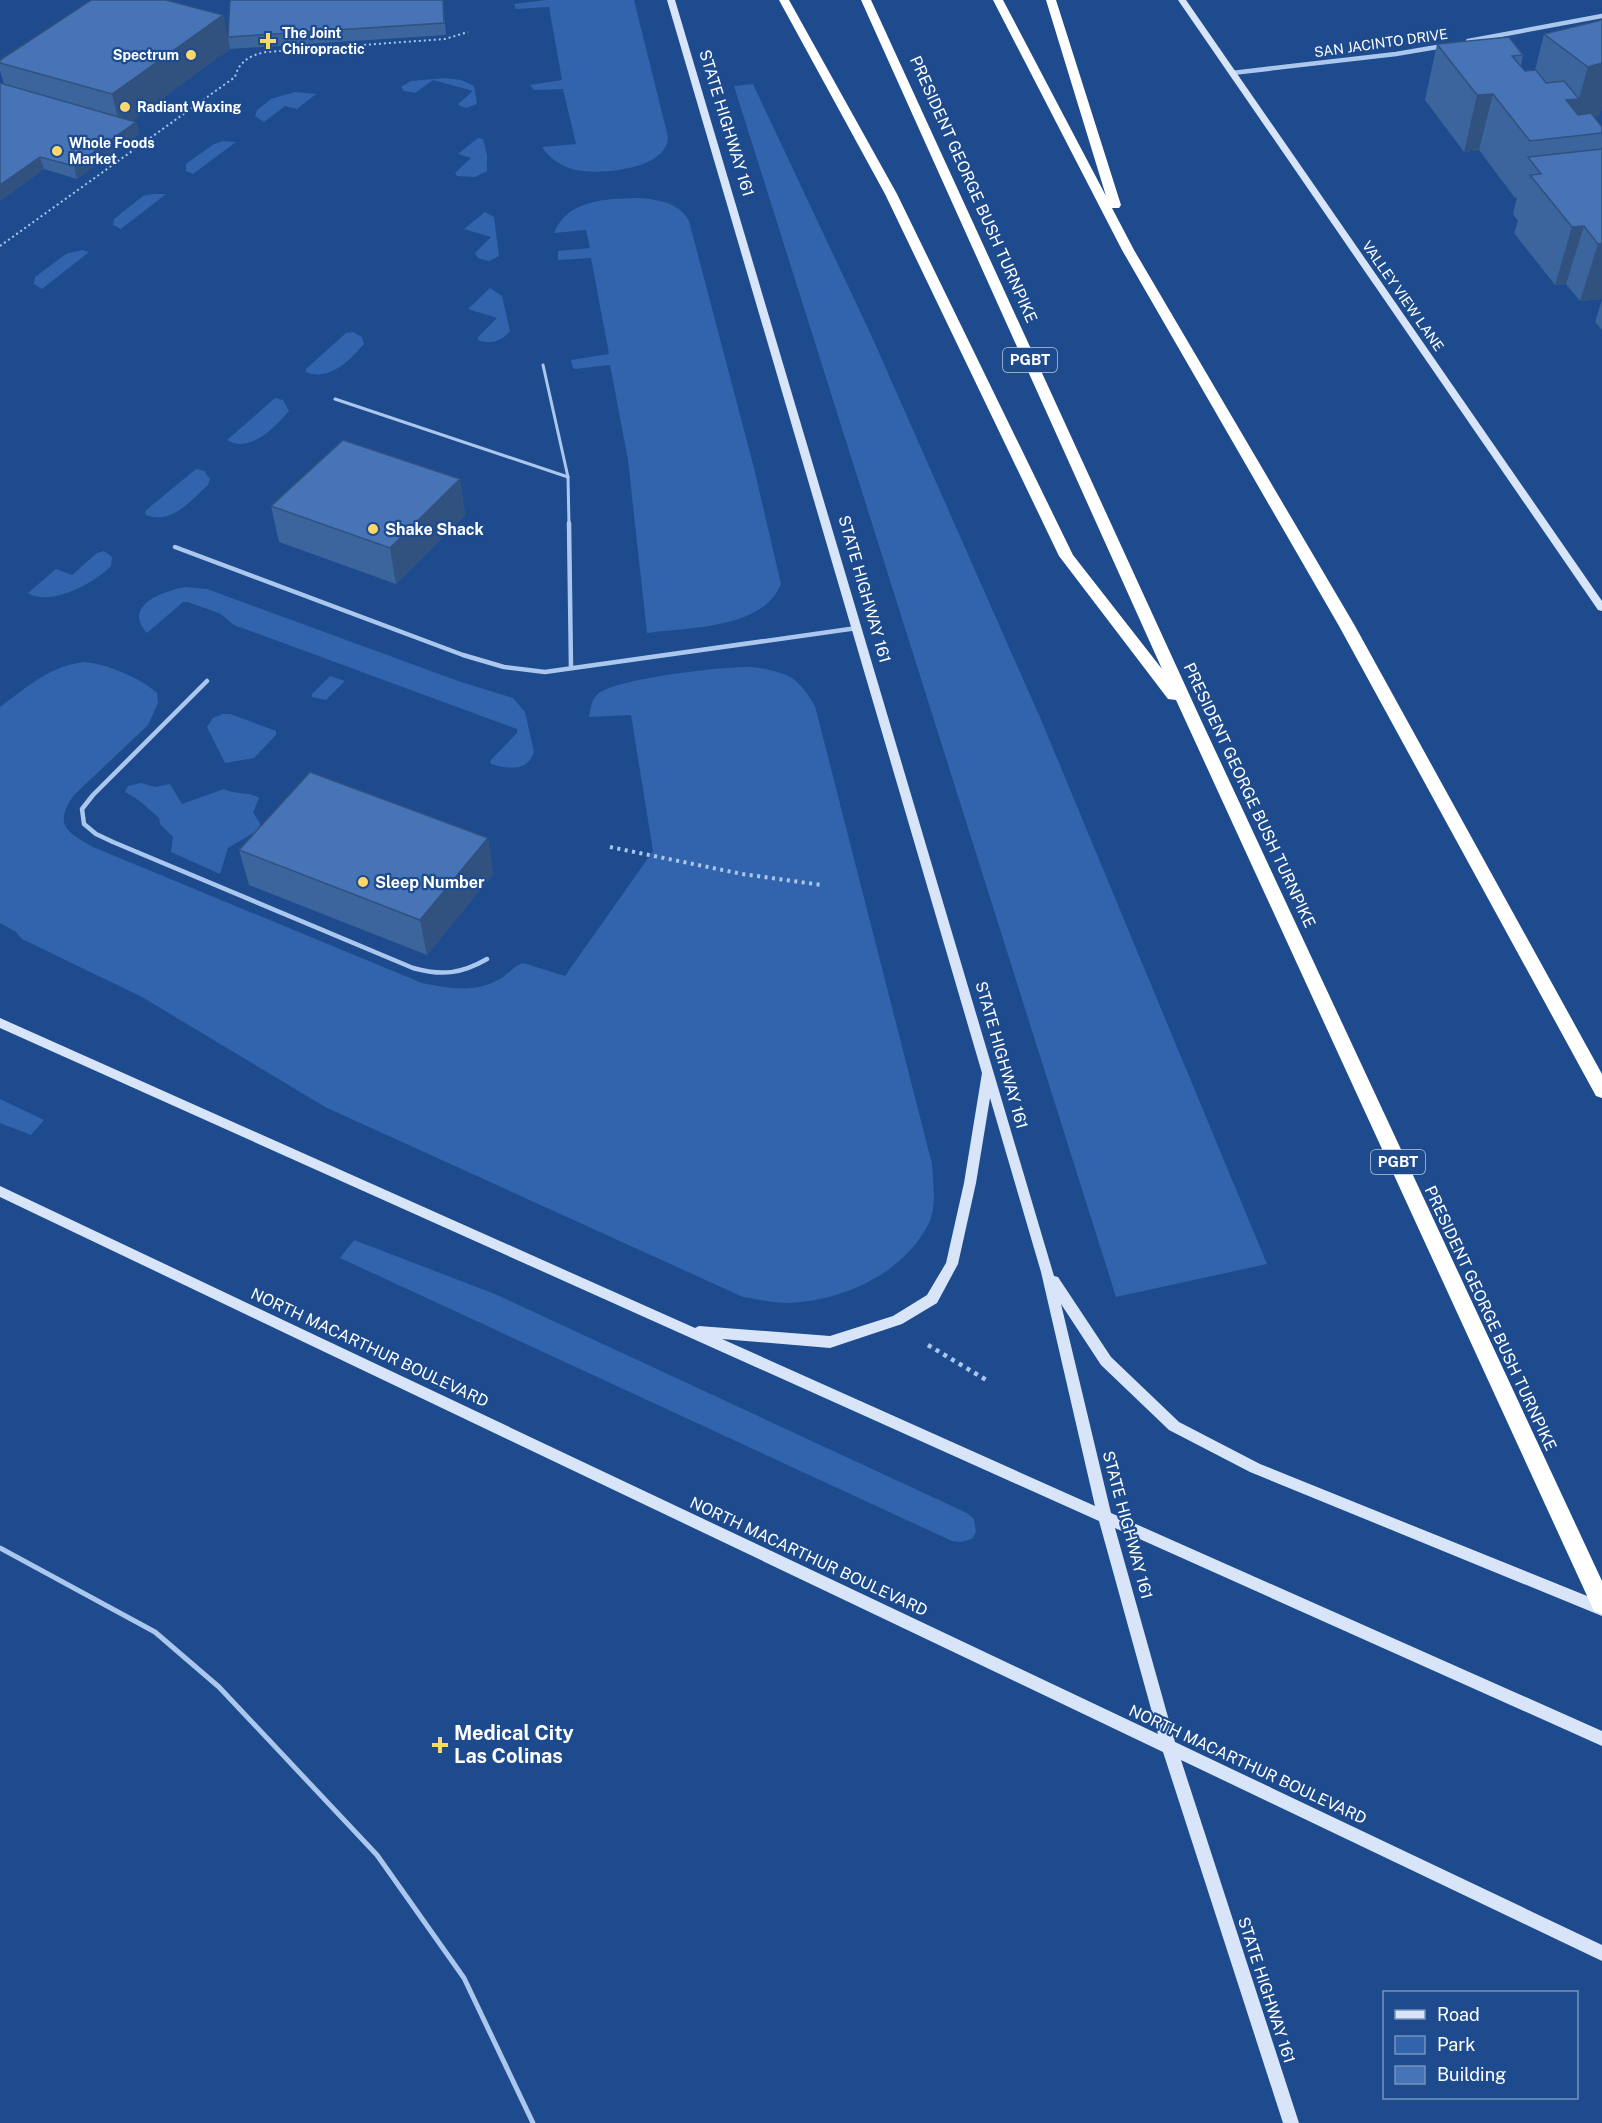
<svg xmlns="http://www.w3.org/2000/svg" width="1602" height="2123" viewBox="0 0 1602 2123" font-family="'Public Sans',sans-serif">
  <style>
    .green { fill: #3164ac }
    .lines { fill: none; stroke-linecap: round; stroke-linejoin: round }
    .path-far2 { stroke: #abc7ed; stroke-width: 2; stroke-dasharray: 2 3; stroke-linecap: butt }
    .path-far1 { stroke: #abc7ed; stroke-width: 4; stroke-dasharray: 3 4.5; stroke-linecap: butt }
    .path { stroke: #abc7ed; stroke-width: 4.5; stroke-dasharray: 4 5; stroke-linecap: butt }
    .lane-far2 { stroke: #abc7ed; stroke-width: 3 }
    .lane-far1 { stroke: #abc7ed; stroke-width: 4.5 }
    .lane { stroke: #abc7ed; stroke-width: 5 }
    .street { stroke: #abc7ed; stroke-width: 4.5 }
    .secondary { fill: #d8e5f9; fill-rule: evenodd }
    .highway { fill: #fff; fill-rule: evenodd }
    .wall { fill: #3c649d }
    .shaded-wall { fill: #31517f }
    .building { fill: #4674b6; stroke: #31517f; stroke-width: 1.5 }
    .poi-dot { fill: #fcd76a; stroke: #1d4b8e; stroke-width: 2 }
    .labels { text-anchor: middle; stroke-width: 4.5; stroke-linejoin: round; paint-order: stroke }
    .far-poi-label { font-size: 14px; font-weight: bold; fill: #fff; stroke: #1d4b8e; text-anchor: start }
    .far-street-label { font-size: 14px; fill: #fff; stroke: #1d4b8e }
    .shield { fill: #1d4b8e; stroke: #bbc9dd; stroke-width: 1.5 }
    .shield-label { font-size: 15px; font-weight: bold; fill: #fff }
    .street-label { font-size: 16px; fill: #fff; stroke: #1d4b8e }
    .poi-label { font-size: 16px; font-weight: bold; fill: #fff; stroke: #1d4b8e; text-anchor: start }
    .near-poi-label { font-size: 20px; font-weight: bold; fill: #fff; stroke: #1d4b8e; text-anchor: start }
  </style>
  <rect width="100%" height="100%" fill="#1d4b8e"/>
  <g class="green">
    <path d="M546 0H634L668 137C667 170 600 175 576 170 562 167 549 158 542 147L576 144 563 89 534 90 530 85 562 80 549 7 516 9 514 4Z"/>
    <path d="M445 78 461 80 474 86 477 104 466 108 460 106 458 104 473 91 433 80 415 93 404 91 401 87 411 81Z"/>
    <path d="M753 84 872 337 1042 722 1267 1264 1116 1297 734 86Z"/>
    <path d="M295 92 316 94 297 109 285 106 264 122 255 116 257 110 271 99Z"/>
    <path d="M478 138 483 139 487 155V171L475 177 457 176 455 173 471 158 458 154Z"/>
    <path d="M223 141 236 142 193 174 186 171V164L214 144Z"/>
    <path d="M153 194H166L121 229 113 225 114 219 143 196Z"/>
    <path d="M637 198C656 199 679 202 689 221L754 468 781 584C763 629 690 627 647 633L628 460 610 365 575 369 573 368 571 360 609 354 591 258 558 260V251L590 248 586 230 554 233C568 199 606 199 637 198Z"/>
    <path d="M485 212 494 217 499 256 489 261 478 258 475 253 491 237 464 229Z"/>
    <path d="M82 250 89 252 42 289 34 284 35 277 66 254Z"/>
    <path d="M490 288 502 296 510 331C503 341 489 345 478 340V337L497 318 468 309Z"/>
    <path d="M353 332 362 337 364 344C350 360 329 382 306 372V369L346 333Z"/>
    <path d="M275 398 283 400 289 411C275 427 250 454 227 440Z"/>
    <path d="M196 469 204 471 210 479 208 485C190 501 172 525 146 515L145 511Z"/>
    <path d="M104 551 112 557 111 566C95 583 50 607 28 593L56 569 72 575 97 553Z"/>
    <path d="M186 587 207 589 461 682 513 698 525 712 534 752C528 772 507 769 491 764L490 761 517 733V729L234 625 221 614 188 602H183L147 633C121 605 166 590 186 587Z"/>
    <path d="M85 662C109 665 139 677 157 693L158 703 148 725 74 795C53 825 67 832 93 847L422 983C447 988 473 993 496 981 506 977 513 966 523 963L565 976 653 851 631 715 589 717C591 708 591 699 599 693 620 678 725 666 752 667 765 668 781 672 792 678 802 685 809 696 815 706L932 1164C933 1182 937 1205 929 1223 904 1274 842 1301 788 1303 773 1303 757 1299 743 1297L325 1107 142 997 22 939 16 932 0 923V707C27 687 51 665 85 662Z"/>
    <path d="M330 676 345 681 326 700 312 697V694Z"/>
    <path d="M223 714H230L276 731V735L254 758 225 763 207 727 213 718Z"/>
    <path d="M141 783 155 787 170 784 182 804 224 789C235 795 248 791 259 798L253 813 260 823V829L228 848 220 874 171 852 173 837 160 824 159 818C149 809 138 798 125 792L128 786Z"/>
    <path d="M0 1099 44 1120 31 1135 0 1123Z"/>
    <path d="M354 1240 495 1294 967 1513 974 1519 976 1532 972 1539 961 1542 952 1541 340 1258Z"/>
  </g>
  <g class="lines">
    <path class="path-far2" d="M0 246 235 77C239 61 251 55 266 52L445 39 468 32"/>
    <path class="path-far1" d="M610 847 742 874 822 885"/>
    <path class="path" d="M928 1345 988 1381"/>
    <g class="lane-far2">
      <path d="M543 365 568 477 569 525"/>
      <path d="M335 399 568 477"/>
    </g>
    <g class="lane-far1">
      <path d="M569 523 571 668"/>
      <path d="M175 547 463 655 504 667 545 672 857 628"/>
      <path d="M207 681 93 795 82 809 84 824 96 834 113 842 413 968C442 976 461 974 487 959"/>
    </g>
    <path class="lane" d="M0 1548 155 1632 219 1687 377 1855 464 1978 533 2123"/>
    <g class="street">
      <path d="M1468 41 1602 16"/>
      <path d="M1232 73 1396 54 1443 46"/>
    </g>
    <g class="secondary">
      <path d="M667 0H675L1054 1276 1058 1277 1111 1357 1179 1422 1260 1464 1602 1602V1616L1250 1472 1169 1430 1101 1365 1061 1304 1111 1513 1602 1731V1746L1115 1528 1175 1742 1602 1945V1961L1181 1760 1299 2123H1283L1163 1752 0 1197V1186L1158 1734 1099 1521 0 1028V1018L695 1328 699 1326 830 1336 893 1316 927 1295 946 1263 964 1183 982 1073ZM990 1098 1041 1272 1095 1506 722 1339 830 1348 902 1324 937 1303 958 1264 976 1183Z"/>
      <path d="M1178 0H1186L1602 601V611L1598 610Z"/>
    </g>
    <g class="highway">
      <path d="M779 0H789L897 194 1073 555 1162 669 861 0H871L1201 720 1602 1581V1614L1594 1611 1176 700 1168 699 1059 556 885 194Z"/>
      <path d="M993 0H1003L1106 196 1046 0H1056L1121 205 1119 208H1112L1134 250 1355 626 1602 1074V1098L1596 1096 1339 626 1122 250Z"/>
    </g>
  </g>
  <g class="wall">
    <path d="M443 0 446 35 230 49 228 37Z"/>
    <path d="M223 15 230 49 132 120 136 122 139 134 77 179 44 169 0 201V83L4 84 0 71V60Z"/>
    <path d="M1602 20 1600 111 1599 116 1594 117 1602 127V299L1580 301 1566 284 1555 285 1514 233 1518 221 1513 214 1517 197 1515 198 1479 150 1464 152 1425 100 1437 44 1523 55 1521 66 1525 71 1535 70 1544 34Z"/>
    <path d="M1602 300V330L1595 322Z"/>
    <path d="M460 479 465 515 396 584 279 542 271 506Z"/>
    <path d="M488 838 493 874 427 955 249 885 239 850Z"/>
  </g>
  <g class="shaded-wall">
    <path d="M223 15 230 49 121 129 112 94Z"/>
    <path d="M1602 63V111H1600L1599 116 1572 123 1588 67Z"/>
    <path d="M1493 94 1479 150 1464 152 1477 95Z"/>
    <path d="M1579 99 1568 137 1566 100Z"/>
    <path d="M136 122 139 134 77 179 74 166Z"/>
    <path d="M40 157 44 169 0 201V185Z"/>
    <path d="M1584 226 1566 284 1555 285 1572 227Z"/>
    <path d="M1602 243V299L1580 301 1598 244Z"/>
    <path d="M460 479 465 515 396 584 390 548Z"/>
    <path d="M488 838 493 874 427 955 420 920Z"/>
  </g>
  <g class="building">
    <path d="M91 0H166L223 15 112 94 0 63V60Z"/>
    <path d="M230 0H443L444 23 228 37Z"/>
    <path d="M1602 20V63L1588 67 1544 34Z"/>
    <path d="M1509 37 1523 55 1512 56 1525 71 1536 70 1546 83 1564 81 1579 99 1566 100 1578 115 1591 113 1602 127V133L1530 141 1493 94 1477 95 1437 44Z"/>
    <path d="M0 83 136 122 74 166 40 157 0 185Z"/>
    <path d="M1602 149V243L1598 244 1584 226 1572 227 1530 175 1541 174 1528 157Z"/>
    <path d="M343 440 460 479 390 548 271 506Z"/>
    <path d="M310 772 488 838 420 920 239 850Z"/>
  </g>
  <g class="poi-dot">
    <path d="M265 32h6v6h6v6h-6v6h-6v-6h-6v-6h6z"/>
    <circle cx="191" cy="55" r="6"/>
    <circle cx="125" cy="107" r="6"/>
    <circle cx="57" cy="151" r="6"/>
    <circle cx="373" cy="529" r="6"/>
    <circle cx="363" cy="882" r="6"/>
    <path d="M437 1736h6v6h6v6h-6v6h-6v-6h-6v-6h6z"/>
  </g>
  <g class="labels">
    <g class="far-poi-label">
      <text x="282" y="38">The Joint<tspan x="282" dy="16">Chiropractic</tspan></text>
      <text x="179" y="60" text-anchor="end">Spectrum</text>
      <text x="137" y="112">Radiant Waxing</text>
      <text x="69" y="148">Whole Foods<tspan x="69" dy="16">Market</tspan></text>
    </g>
    <g class="far-street-label">
      <text transform="translate(1381 43) rotate(-8)" y="5">SAN JACINTO DRIVE</text>
      <text transform="translate(1403 296) rotate(55)" y="5">VALLEY VIEW LANE</text>
    </g>
    <g class="shield">
      <rect x="1003" y="348" width="54" height="24" rx="4.5"/>
      <rect x="1371" y="1150" width="54" height="24" rx="4.5"/>
    </g>
    <g class="shield-label">
      <text x="1030" y="365">PGBT</text>
      <text x="1398" y="1167">PGBT</text>
    </g>
    <g class="street-label">
      <text transform="translate(727 123) rotate(73)" y="6">STATE HIGHWAY 161</text>
      <text transform="translate(974 189) rotate(66)" y="6">PRESIDENT GEORGE BUSH TURNPIKE</text>
      <text transform="translate(865 589) rotate(74)" y="6">STATE HIGHWAY 161</text>
      <text transform="translate(1250 795) rotate(65)" y="6">PRESIDENT GEORGE BUSH TURNPIKE</text>
      <text transform="translate(1002 1055) rotate(74)" y="6">STATE HIGHWAY 161</text>
      <text transform="translate(1491 1318) rotate(65)" y="6">PRESIDENT GEORGE BUSH TURNPIKE</text>
      <text transform="translate(370 1347) rotate(25)" y="6">NORTH MACARTHUR BOULEVARD</text>
      <text transform="translate(1128 1525) rotate(75)" y="6">STATE HIGHWAY 161</text>
      <text transform="translate(809 1556) rotate(25)" y="6">NORTH MACARTHUR BOULEVARD</text>
      <text transform="translate(1248 1764) rotate(25)" y="6">NORTH MACARTHUR BOULEVARD</text>
      <text transform="translate(1267 1990) rotate(72)" y="6">STATE HIGHWAY 161</text>
    </g>
    <g class="poi-label">
      <text x="385" y="535">Shake Shack</text>
      <text x="375" y="888">Sleep Number</text>
    </g>
    <g class="near-poi-label">
      <text x="454" y="1740">Medical City<tspan x="454" dy="23">Las Colinas</tspan></text>
    </g>
  </g>
  <rect x="1383" y="1991" width="195" height="108" fill="#1d4b8e" stroke="#7793bb" stroke-width="1.5"/>
  <rect x="1395" y="2010" width="30" height="9" fill="#d8e5f9" stroke="#7793bb" stroke-width="1.5"/>
  <text x="1437" y="2021" font-size="18" fill="#ffffff">Road</text>
  <rect x="1395" y="2036" width="30" height="18" fill="#3164ac" stroke="#7793bb" stroke-width="1.5"/>
  <text x="1437" y="2051" font-size="18" fill="#ffffff">Park</text>
  <rect x="1395" y="2066" width="30" height="18" fill="#4674b6" stroke="#7793bb" stroke-width="1.5"/>
  <text x="1437" y="2081" font-size="18" fill="#ffffff">Building</text>
</svg>
